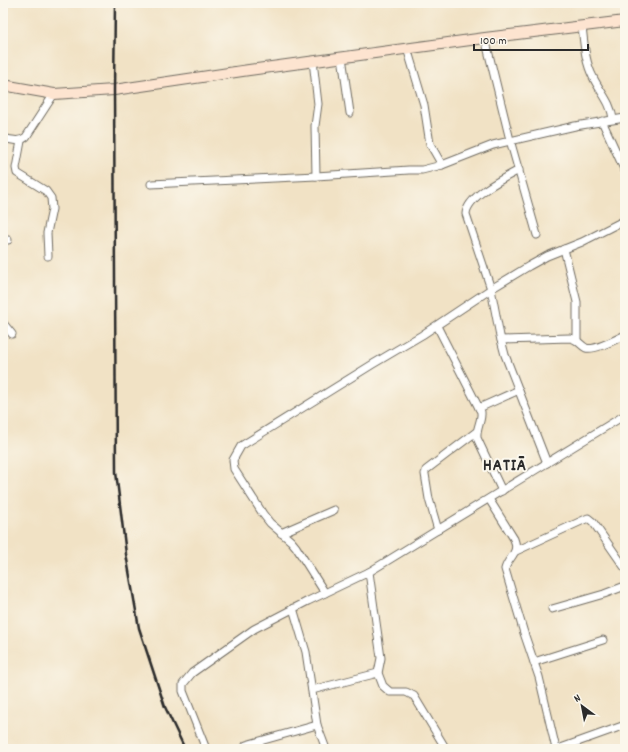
<svg xmlns="http://www.w3.org/2000/svg" width="628" height="752" viewBox="0 0 628 752" font-family="Dekko,sans-serif">
  <style>
    .lines { fill: none; stroke-linecap: round; stroke-linejoin: round }
    .street-casing { stroke: #706b61; stroke-width: 9 }
    .secondary-casing { stroke: #706b61; stroke-width: 12 }
    .street { stroke: #fff; stroke-width: 7 }
    .secondary { stroke: #fde4d0; stroke-width: 10 }
    .rail { stroke: #2b2b2b; stroke-width: 2.5 }
    .labels { text-anchor: middle; stroke-width: 4; stroke-linejoin: round; paint-order: stroke }
    .district-label { font-size: 17px; font-weight: bold; letter-spacing: 1px; fill: #2b2b2b; stroke: #fbf7ec }
  </style>
  <rect width="100%" height="100%" fill="#fbf7ec"/>
  <filter id="ink" filterUnits="userSpaceOnUse"><feTurbulence type="fractalNoise" baseFrequency=".025" numOctaves="2"/><feDisplacementMap in="SourceGraphic" scale="8" xChannelSelector="R" yChannelSelector="G"/><feConvolveMatrix kernelMatrix="1 2 1 2 8 2 1 2 1" color-interpolation-filters="sRGB"/></filter>
  <filter id="wash" filterUnits="userSpaceOnUse"><feTurbulence type="fractalNoise" baseFrequency=".012" numOctaves="4" result="noise"/><feDisplacementMap in="SourceGraphic" scale="16" xChannelSelector="R" yChannelSelector="G"/><feGaussianBlur stdDeviation="0.9" result="paint"/><feColorMatrix in="noise" values="0 0 0 0 0 0 0 0 0 0 0 0 0 0 0 0 0 1.4 0 .05"/><feComposite in="paint" operator="in"/></filter>
  <g filter="url(#wash)">
    <rect width="100%" height="100%" fill="#f1e2c5"/>
  </g>
  <g filter="url(#ink)">
    <g class="lines">
      <defs>
        <g id="street">
          <path d="M582 26C584 43 585 62 593 77 600 92 611 102 613 119"/>
          <path d="M485 38 510 140 537 235"/>
          <path d="M407 48 424 105 430 144 442 165"/>
          <path d="M342 57 350 113"/>
          <path d="M313 61 318 104 315 126 316 176"/>
          <path d="M602 121 625 171"/>
          <path d="M3 138C12 140 18 143 26 137L54 94"/>
          <path d="M21 141 16 168 17 173 46 191 51 198 52 209 47 233 48 256"/>
          <path d="M519 170C504 178 467 196 466 214L491 289 500 336 505 355 547 463"/>
          <path d="M151 184 316 176 409 170H422L442 165 493 145 575 126 625 118"/>
          <path d="M3 240H8"/>
          <path d="M564 249 577 302V340"/>
          <path d="M3 323 12 334"/>
          <path d="M437 326 481 412C482 421 476 428 477 438L502 491"/>
          <path d="M501 340 570 338C578 339 580 345 586 348 594 351 617 339 625 335"/>
          <path d="M479 408 519 390"/>
          <path d="M426 470 476 432"/>
          <path d="M425 474 429 499 438 530"/>
          <path d="M489 499 514 539C520 554 508 557 505 569L524 633 539 677 556 749"/>
          <path d="M281 533 334 510"/>
          <path d="M516 551 588 518 593 522 625 568"/>
          <path d="M369 572 381 658 378 673 383 686 390 692H406L414 696 446 749"/>
          <path d="M325 593 296 547 291 541 270 523 263 514 234 469 233 460 241 446 373 364 422 335 491 289 529 266 547 256 582 242 625 220"/>
          <path d="M293 608 306 652 317 725 326 749"/>
          <path d="M552 609 604 594 625 586"/>
          <path d="M534 662 603 640"/>
          <path d="M312 690 378 673"/>
          <path d="M246 745 317 725"/>
          <path d="M206 749 183 691V684L192 673 254 629 308 601 369 572 625 415"/>
          <path d="M558 749 625 725"/>
        </g>
        <path id="secondary" d="M3 85 54 94 114 90 249 70 485 38 625 21"/>
      </defs>
      <use href="#street" class="street-casing"/>
      <use href="#secondary" class="secondary-casing"/>
      <use href="#street" class="street"/>
      <use href="#secondary" class="secondary"/>
      <path class="rail" d="M115 3 114 90 116 472 126 554 139 628 165 707 185 749"/>
    </g>
  </g>
  <g class="labels">
    <g class="district-label">
      <text x="505" y="470">HATIĀ</text>
    </g>
  </g>
  <rect width="628" height="752" fill="none" stroke="#fbf7ec" stroke-width="16"/>
  <g transform="translate(582 706) rotate(328)" stroke="#fbf7ec" stroke-width="3" paint-order="stroke">
  <path d="M0-3L7 15L0 10L-7 15Z" fill="#2b2b2b"/>
  <text y="-6" font-size="11" font-weight="bold" text-anchor="middle" fill="#2b2b2b">N</text>
  </g>
  <path d="M474 44v6h114v-6" fill="none" stroke="#2b2b2b" stroke-width="2"/>
  <text x="480" y="44" font-size="12" fill="#2b2b2b" stroke="#fbf7ec" stroke-width="3" paint-order="stroke">100 m</text>
</svg>
